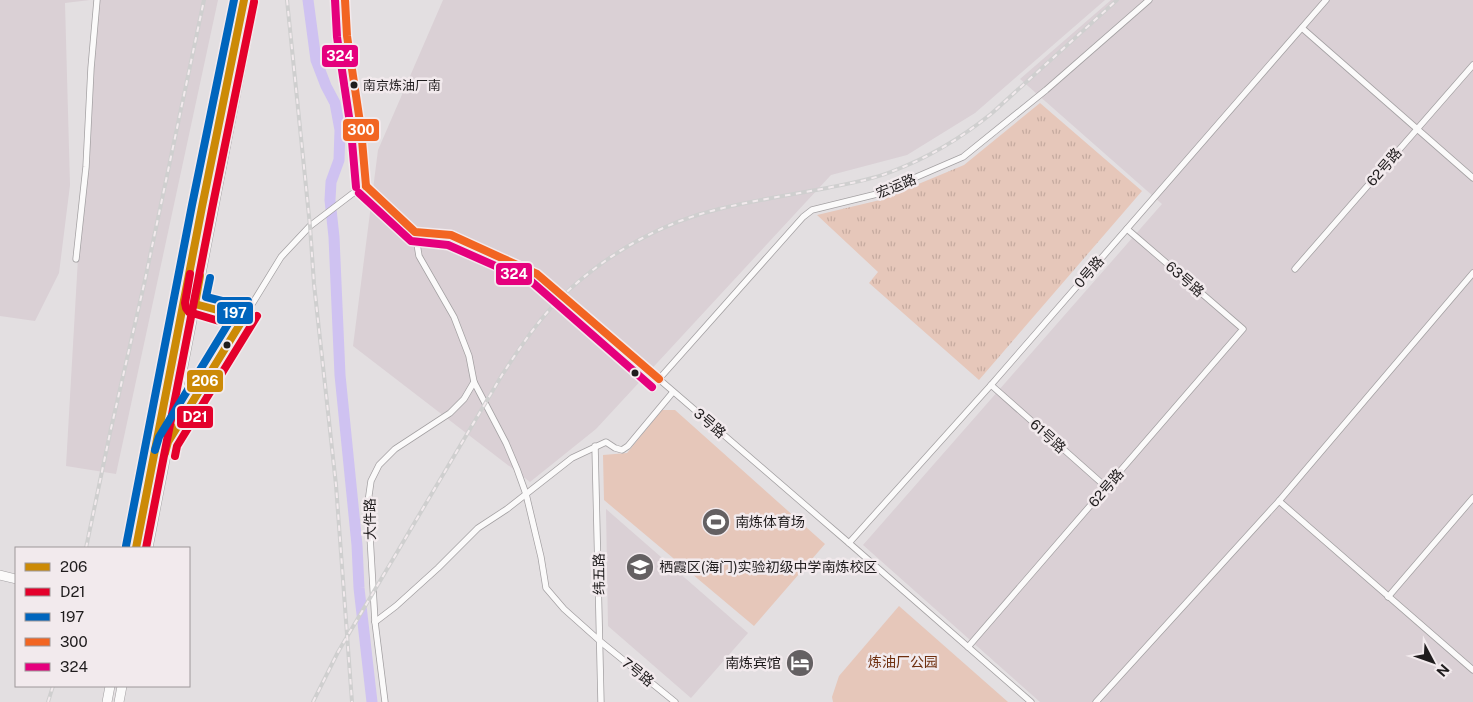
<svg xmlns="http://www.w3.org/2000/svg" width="1473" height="702" viewBox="0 0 1473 702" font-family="'Public Sans','Noto Sans SC',sans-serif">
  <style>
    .built { fill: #dad0d5 }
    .grass { fill: url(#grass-tufts) }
    .park { fill: #e6c7ba }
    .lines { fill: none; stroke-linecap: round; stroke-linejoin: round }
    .river { stroke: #cfc2f1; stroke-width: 11 }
    .street-casing { stroke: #a4a1a3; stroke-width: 7 }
    .secondary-casing { stroke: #a4a1a3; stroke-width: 10 }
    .primary-casing { stroke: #a4a1a3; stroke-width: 10 }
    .street { stroke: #fbfafa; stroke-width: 5.5 }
    .secondary { stroke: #fbfafa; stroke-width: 9 }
    .primary { stroke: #fbfafa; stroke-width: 9 }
    .rail-casing { stroke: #cfcfcf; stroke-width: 4 }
    .rail { stroke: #f2eaed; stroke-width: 2; stroke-dasharray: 5.5; stroke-linecap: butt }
    .bus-1-casing { stroke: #f2eaed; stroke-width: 11 }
    .bus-2-casing { stroke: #f2eaed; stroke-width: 11 }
    .bus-3-casing { stroke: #f2eaed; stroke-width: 11 }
    .bus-4-casing { stroke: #f2eaed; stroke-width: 11 }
    .bus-5-casing { stroke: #f2eaed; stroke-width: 11 }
    .bus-1 { stroke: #cc8a06; stroke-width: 8 }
    .bus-2 { stroke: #e4002b; stroke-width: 8 }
    .bus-3 { stroke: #0065bd; stroke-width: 8 }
    .bus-4 { stroke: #f26522; stroke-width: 8 }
    .bus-5 { stroke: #e5007d; stroke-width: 8 }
    .bus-dot { fill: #1f1c1d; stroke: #f2eaed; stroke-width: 2 }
    .labels { text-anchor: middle; stroke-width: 5; stroke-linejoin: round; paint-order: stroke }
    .bus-label { font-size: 13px; fill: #1f1c1d; stroke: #f2eaed; text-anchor: start }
    .street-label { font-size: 14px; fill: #1f1c1d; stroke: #f2eaed }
    .poi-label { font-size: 14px; fill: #1f1c1d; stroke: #f2eaed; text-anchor: start }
    .park-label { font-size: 14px; fill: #6f3010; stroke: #f2eaed }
    .line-badge { stroke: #f2eaed; stroke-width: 2 }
    .badge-label { font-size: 14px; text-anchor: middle; font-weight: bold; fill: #fff }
  </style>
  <defs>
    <pattern id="grass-tufts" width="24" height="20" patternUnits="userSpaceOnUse" patternTransform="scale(1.25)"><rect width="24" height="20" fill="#e6c7ba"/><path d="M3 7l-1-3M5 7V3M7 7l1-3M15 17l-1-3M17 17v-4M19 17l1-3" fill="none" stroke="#c5aa9f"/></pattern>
  </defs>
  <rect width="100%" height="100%" fill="#e3dfe1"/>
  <g class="built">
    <path d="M0 0H90L65 3 70 185 59 273 35 321 0 316Z"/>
    <path d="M96 0H218L116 474 66 466 81 206Z"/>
    <path d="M443 0H1105L975 113 907 155 831 175 596 429 530 482 353 346 378 150Z"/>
    <path d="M1111 0H1473V702H1040L863 545 1162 204 1020 79Z"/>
    <path d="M606 509 748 633 691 698 608 626Z"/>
  </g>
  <path class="grass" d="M1040 103 1142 191 979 380 869 283 878 272 817 215 880 200 964 165Z"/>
  <g class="park">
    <path d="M662 410H675L825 544 754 626 604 500 603 455 627 453Z"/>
    <path d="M899 606 1008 702H833L832 697 839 676Z"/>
  </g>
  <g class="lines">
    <path class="river" d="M308 0 316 60 326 86 335 103 340 130 339 160 331 182 330 200 334 237 340 375 357 545 359 588 372 702"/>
    <defs>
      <g id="street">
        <path d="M345 0C345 32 351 63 356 95 361 125 364 156 366 186"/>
        <path d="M1302 28 1473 178"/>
        <path d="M366 186 415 232 451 235 507 260 537 274 849 543 1031 702"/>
        <path d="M415 232 419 256 454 317 469 356 474 382 506 443 517 469 526 494 541 557 546 588 564 609 601 642 675 702"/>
        <path d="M76 259 86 167 91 68 97 0"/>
        <path d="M1295 269 1473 65"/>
        <path d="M184 303 195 304 221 311H248"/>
        <path d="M659 379 803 217 812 210 877 194 963 157 1046 90 1149 0"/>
        <path d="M991 385 1106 487"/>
        <path d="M171 436 281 257 310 226 352 194 366 186"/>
        <path d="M595 446 601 702"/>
        <path d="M1279 501 1473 670"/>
        <path d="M849 543 991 385 1326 0"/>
        <path d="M1388 597 1473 498"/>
        <path d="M375 622 396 606 438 568 478 528 507 509 572 458 606 442 615 448 622 450 628 446 673 392"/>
        <path d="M968 647 1243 329 1127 229"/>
        <path d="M385 702 375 622 368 502 371 481 379 465 395 449 450 413 464 399 474 382"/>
        <path d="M1096 702 1279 501 1473 273"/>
      </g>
      <path id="secondary" d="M0 575 16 579"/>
      <g id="primary">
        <path d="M136 548 202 207 244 0"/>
        <path d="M148 548 254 0"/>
        <path d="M107 702 110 686"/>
        <path d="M119 702 122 686"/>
      </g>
    </defs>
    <use href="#street" class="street-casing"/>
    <use href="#secondary" class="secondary-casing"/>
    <use href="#primary" class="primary-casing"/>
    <use href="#street" class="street"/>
    <use href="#secondary" class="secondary"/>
    <use href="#primary" class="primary"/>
    <defs>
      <g id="rail">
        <path d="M287 0 310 226 314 284 336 485 352 702"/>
        <path d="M86 548 110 433 145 280 204 0"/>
        <path d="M48 702 53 686"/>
        <path d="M313 702 338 652 502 375C522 344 543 313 570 289 612 251 664 222 719 209 755 200 791 195 827 188 850 183 872 180 893 171 930 157 961 138 991 114L1117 0"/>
      </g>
    </defs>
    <use href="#rail" class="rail-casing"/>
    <use href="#rail" class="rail"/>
    <defs>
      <g id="bus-1">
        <path d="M200 276 195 304 221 311H248"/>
        <path d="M165 453 168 442 248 311"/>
        <path d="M136 548 202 207 244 0"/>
      </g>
      <g id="bus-2">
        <path d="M190 274 185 303 186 308 189 312 219 321H248"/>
        <path d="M175 456 177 446 257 316"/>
        <path d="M146 548 212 209 254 2"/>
      </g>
      <g id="bus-3">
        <path d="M210 278 206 297 222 301H248"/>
        <path d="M155 450 159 437 239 306"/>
        <path d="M126 546 192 205 234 0"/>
      </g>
      <g id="bus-4">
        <path d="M345 0 347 36 361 129 366 186"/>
        <path d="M366 186 415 232 451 235 537 274 659 379"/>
      </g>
      <g id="bus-5">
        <path d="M335 0 337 37 351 130 356 187"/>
        <path d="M359 193 411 241 448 245 532 282 652 387"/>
      </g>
    </defs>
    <use href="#bus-1" class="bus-1-casing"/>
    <use href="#bus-2" class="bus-2-casing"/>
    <use href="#bus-3" class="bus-3-casing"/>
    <use href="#bus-4" class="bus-4-casing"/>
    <use href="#bus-5" class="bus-5-casing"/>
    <use href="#bus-1" class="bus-1"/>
    <use href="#bus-2" class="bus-2"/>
    <use href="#bus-3" class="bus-3"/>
    <use href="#bus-4" class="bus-4"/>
    <use href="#bus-5" class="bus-5"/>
  </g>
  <defs>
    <symbol id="stadium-disc" viewBox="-11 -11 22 22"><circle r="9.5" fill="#646062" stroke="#f2eaed"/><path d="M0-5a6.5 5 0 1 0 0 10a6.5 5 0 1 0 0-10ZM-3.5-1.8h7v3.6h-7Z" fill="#fff"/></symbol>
    <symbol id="school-disc" viewBox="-11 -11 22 22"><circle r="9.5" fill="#646062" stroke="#f2eaed"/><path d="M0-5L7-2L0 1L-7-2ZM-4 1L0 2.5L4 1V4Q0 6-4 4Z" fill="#fff"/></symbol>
    <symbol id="hotel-disc" viewBox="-11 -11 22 22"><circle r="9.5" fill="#646062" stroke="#f2eaed"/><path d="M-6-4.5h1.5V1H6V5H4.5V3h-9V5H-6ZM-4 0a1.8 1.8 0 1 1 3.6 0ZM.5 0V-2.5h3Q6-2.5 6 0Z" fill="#fff"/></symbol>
  </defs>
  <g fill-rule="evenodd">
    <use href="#stadium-disc" x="700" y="506" width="32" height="32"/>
    <use href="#school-disc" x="624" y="551" width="32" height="32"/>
    <use href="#hotel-disc" x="784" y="647" width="32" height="32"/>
  </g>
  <g class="bus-dot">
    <circle cx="354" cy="85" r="4.5"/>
    <circle cx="227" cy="345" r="4.5"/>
    <circle cx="635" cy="373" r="4.5"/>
  </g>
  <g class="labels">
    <g class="bus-label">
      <text x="363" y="90">南京炼油厂南</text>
    </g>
    <g class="street-label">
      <text transform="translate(1384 167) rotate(-49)" y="5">62号路</text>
      <text transform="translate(896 186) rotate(-22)" y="5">宏运路</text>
      <text transform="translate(1089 272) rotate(-49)" y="5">0号路</text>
      <text transform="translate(1185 279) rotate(41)" y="5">63号路</text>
      <text transform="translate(710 423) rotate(41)" y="5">3号路</text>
      <text transform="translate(1048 436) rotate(42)" y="5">61号路</text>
      <text transform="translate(1106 488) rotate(-49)" y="5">62号路</text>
      <text transform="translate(370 519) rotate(-91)" y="5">大件路</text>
      <text transform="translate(599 574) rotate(-91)" y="5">纬五路</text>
      <text transform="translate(638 672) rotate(39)" y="5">7号路</text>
    </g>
    <g class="poi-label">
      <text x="735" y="527">南炼体育场</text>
      <text x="659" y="572">栖霞区(海门)实验初级中学南炼校区</text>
      <text x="781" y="668" text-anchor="end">南炼宾馆</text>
    </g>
    <g class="park-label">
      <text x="903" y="667">炼油厂公园</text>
    </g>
  </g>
  <g class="line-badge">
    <rect x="321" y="44" width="38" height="24" rx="5" fill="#e5007d"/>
    <rect x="342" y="118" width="38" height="24" rx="5" fill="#f26522"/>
    <rect x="495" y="262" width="38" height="24" rx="5" fill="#e5007d"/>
    <rect x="216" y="301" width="38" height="24" rx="5" fill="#0065bd"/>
    <rect x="186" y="369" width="38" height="24" rx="5" fill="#cc8a06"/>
    <rect x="176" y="405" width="38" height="24" rx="5" fill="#e4002b"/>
  </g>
  <g class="badge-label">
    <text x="340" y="61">324</text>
    <text x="361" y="135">300</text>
    <text x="514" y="279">324</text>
    <text x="235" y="318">197</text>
    <text x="205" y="386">206</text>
    <text x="195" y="422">D21</text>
  </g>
  <rect x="15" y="547" width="175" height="140" fill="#f2eaed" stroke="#9e989a"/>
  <rect x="25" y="563" width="25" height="8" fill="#cc8a06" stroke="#9e989a"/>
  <text x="60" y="572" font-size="15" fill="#1f1c1d">206</text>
  <rect x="25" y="588" width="25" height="8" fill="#e4002b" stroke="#9e989a"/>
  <text x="60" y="597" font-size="15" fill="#1f1c1d">D21</text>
  <rect x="25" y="613" width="25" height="8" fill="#0065bd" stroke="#9e989a"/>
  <text x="60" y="622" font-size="15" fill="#1f1c1d">197</text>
  <rect x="25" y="638" width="25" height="8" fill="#f26522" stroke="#9e989a"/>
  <text x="60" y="647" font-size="15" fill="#1f1c1d">300</text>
  <rect x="25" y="663" width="25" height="8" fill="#e5007d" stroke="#9e989a"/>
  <text x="60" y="672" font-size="15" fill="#1f1c1d">324</text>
  <g transform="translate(1433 662) rotate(131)" stroke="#f2eaed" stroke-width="4" paint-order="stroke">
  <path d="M0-4L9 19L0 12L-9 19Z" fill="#1f1c1d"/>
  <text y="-8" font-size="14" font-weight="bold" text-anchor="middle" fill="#1f1c1d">N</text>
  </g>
</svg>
